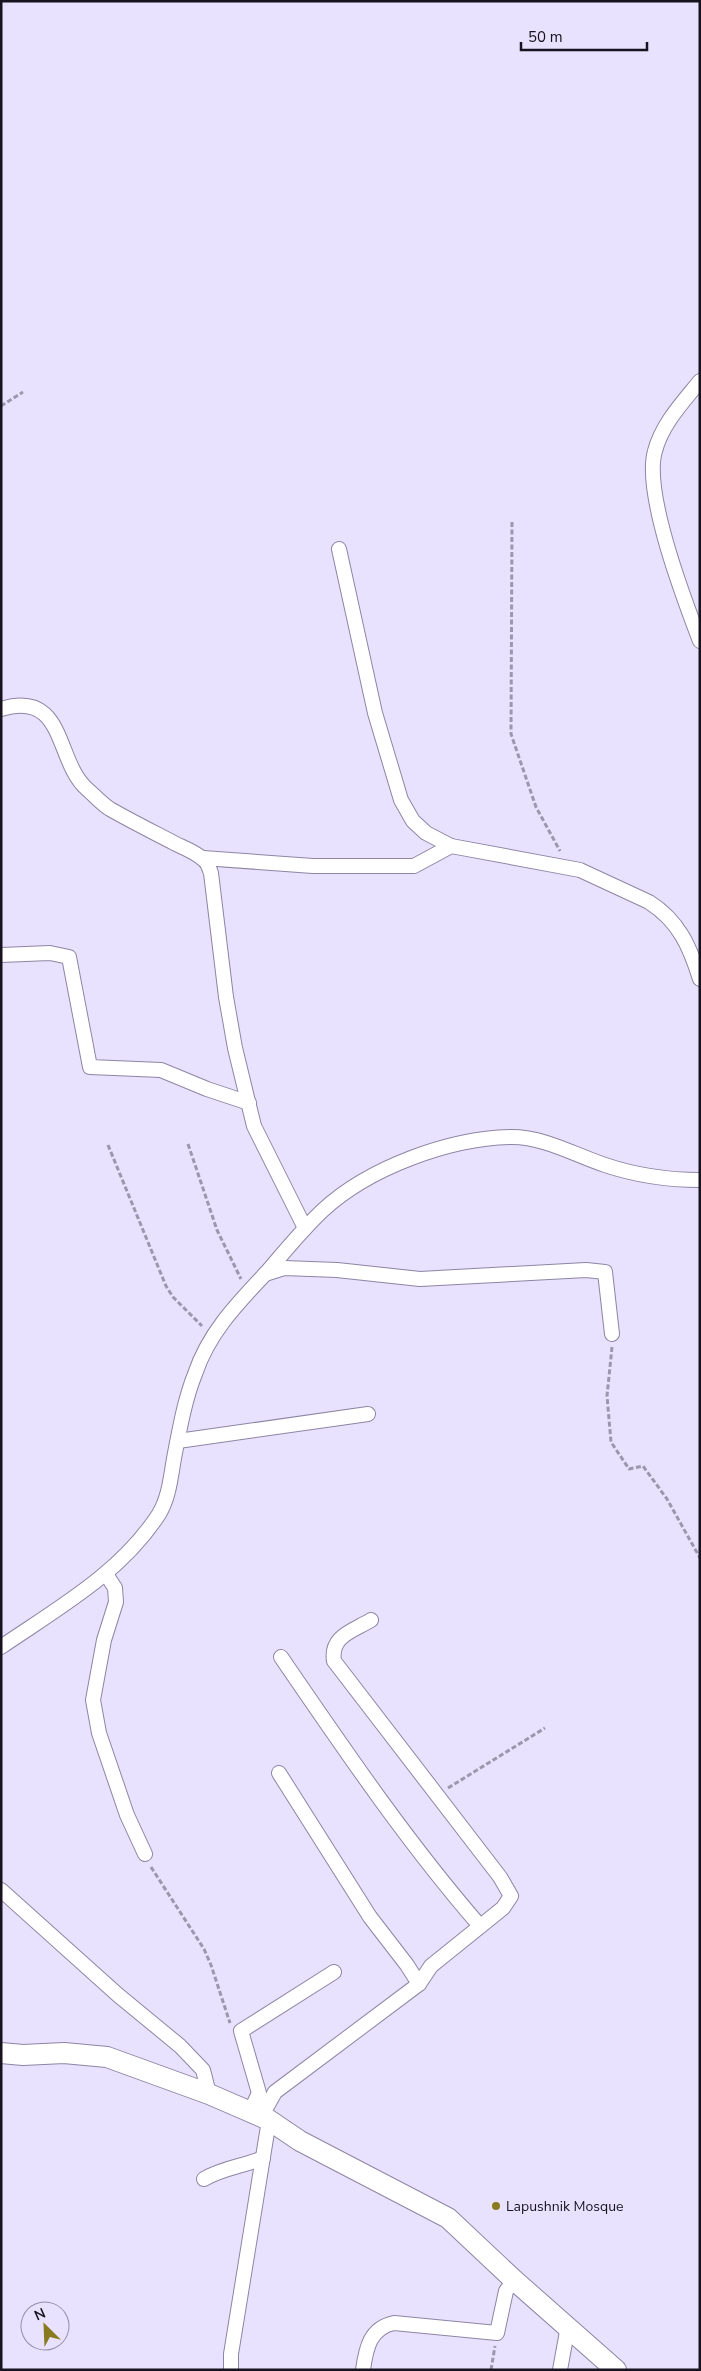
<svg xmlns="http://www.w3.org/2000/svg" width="701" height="2371" viewBox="0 0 701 2371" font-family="'Nunito Sans',sans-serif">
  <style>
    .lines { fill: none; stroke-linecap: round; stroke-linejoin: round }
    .street-casing { stroke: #8d85a4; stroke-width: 16 }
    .secondary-casing { stroke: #8d85a4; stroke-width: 22 }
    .path { stroke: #9d97ad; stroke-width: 3; stroke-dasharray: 5 2.5; stroke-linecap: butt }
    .street { stroke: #fff; stroke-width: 14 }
    .secondary { stroke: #fff; stroke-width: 20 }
    .poi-dot { fill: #8a7a1f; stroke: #e9e2fe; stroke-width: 2 }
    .labels { text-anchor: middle; stroke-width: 4; stroke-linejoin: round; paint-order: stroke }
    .poi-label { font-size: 14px; fill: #17131f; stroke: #e9e2fe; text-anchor: start }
  </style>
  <rect width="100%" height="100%" fill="#e9e2fe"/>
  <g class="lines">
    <defs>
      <g id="street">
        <path d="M700 381C683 402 662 424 655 451 643 492 684 599 700 641"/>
        <path d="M339 549 375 713 401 800 413 821 426 833 451 846 580 870 649 902C679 921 690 947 700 979"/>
        <path d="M1 709C66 689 55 761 87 789 95 796 102 804 110 809 131 821 153 832 174 843 184 848 196 852 204 860 208 863 209 868 211 873L226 997 235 1048 254 1126 305 1228"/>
        <path d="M203 858 313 866H414L451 846"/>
        <path d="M1 955 50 953 69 957 90 1067 161 1070 207 1089 249 1103"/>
        <path d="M265 1274 284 1268 337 1270 420 1279 586 1270 605 1272 612 1334"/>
        <path d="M178 1441 368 1414"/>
        <path d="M106 1574 115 1588 116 1602 104 1640 93 1700 99 1733 127 1815 145 1854"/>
        <path d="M1 1647C58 1608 121 1573 159 1514 170 1496 171 1473 175 1453 180 1427 185 1399 195 1374 209 1332 238 1303 267 1272 285 1251 302 1230 322 1211 368 1168 449 1138 512 1137 544 1137 575 1155 605 1165 635 1175 668 1180 700 1180"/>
        <path d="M281 1657C344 1749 407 1842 480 1926"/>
        <path d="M279 1773 370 1917 407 1965 419 1984"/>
        <path d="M1 1890 118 1995 180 2046 203 2070 209 2094"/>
        <path d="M250 2112 259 2093 241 2031 334 1972"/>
        <path d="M261 2117 275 2092 419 1984 431 1966 503 1908 511 1896 500 1877 334 1661C330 1636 353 1631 371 1620"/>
        <path d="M204 2179C222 2168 244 2166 263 2158"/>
        <path d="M231 2370V2354L269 2120"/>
        <path d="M363 2370C366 2348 370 2328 394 2323L497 2333 506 2291 514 2280"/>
        <path d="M560 2370 568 2326"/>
      </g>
      <path id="secondary" d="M1 2053 23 2055 64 2053 107 2057 209 2094 269 2120 300 2141 448 2218 514 2280 616 2370"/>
    </defs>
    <use href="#street" class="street-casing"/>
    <use href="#secondary" class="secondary-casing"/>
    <g class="path">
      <path d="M1 406 23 392"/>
      <path d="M512 522 511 734 536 807 560 851"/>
      <path d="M188 1144 217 1230 241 1279"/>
      <path d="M108 1145 166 1286 173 1297 202 1326"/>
      <path d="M612 1347 607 1396 611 1442 629 1469 643 1466 667 1499 700 1558"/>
      <path d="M448 1788 545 1728"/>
      <path d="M151 1867 204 1949 211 1965 230 2023"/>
      <path d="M491 2370 495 2346"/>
    </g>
    <use href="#street" class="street"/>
    <use href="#secondary" class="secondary"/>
  </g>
  <circle class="poi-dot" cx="496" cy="2206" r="5"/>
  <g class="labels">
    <g class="poi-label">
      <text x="506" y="2211">Lapushnik Mosque</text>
    </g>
  </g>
  <rect width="701" height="2371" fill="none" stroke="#17131f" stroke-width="5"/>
  <g transform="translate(45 2326) rotate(336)"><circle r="24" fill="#e9e2fe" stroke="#958fa5"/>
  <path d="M0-4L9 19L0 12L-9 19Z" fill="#8a7a1f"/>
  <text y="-8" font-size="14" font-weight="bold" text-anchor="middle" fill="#17131f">N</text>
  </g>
  <path d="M521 42v8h126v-8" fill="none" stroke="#17131f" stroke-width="2.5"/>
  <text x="528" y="42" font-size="15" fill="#17131f" stroke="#e9e2fe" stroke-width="4" paint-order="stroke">50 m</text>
</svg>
